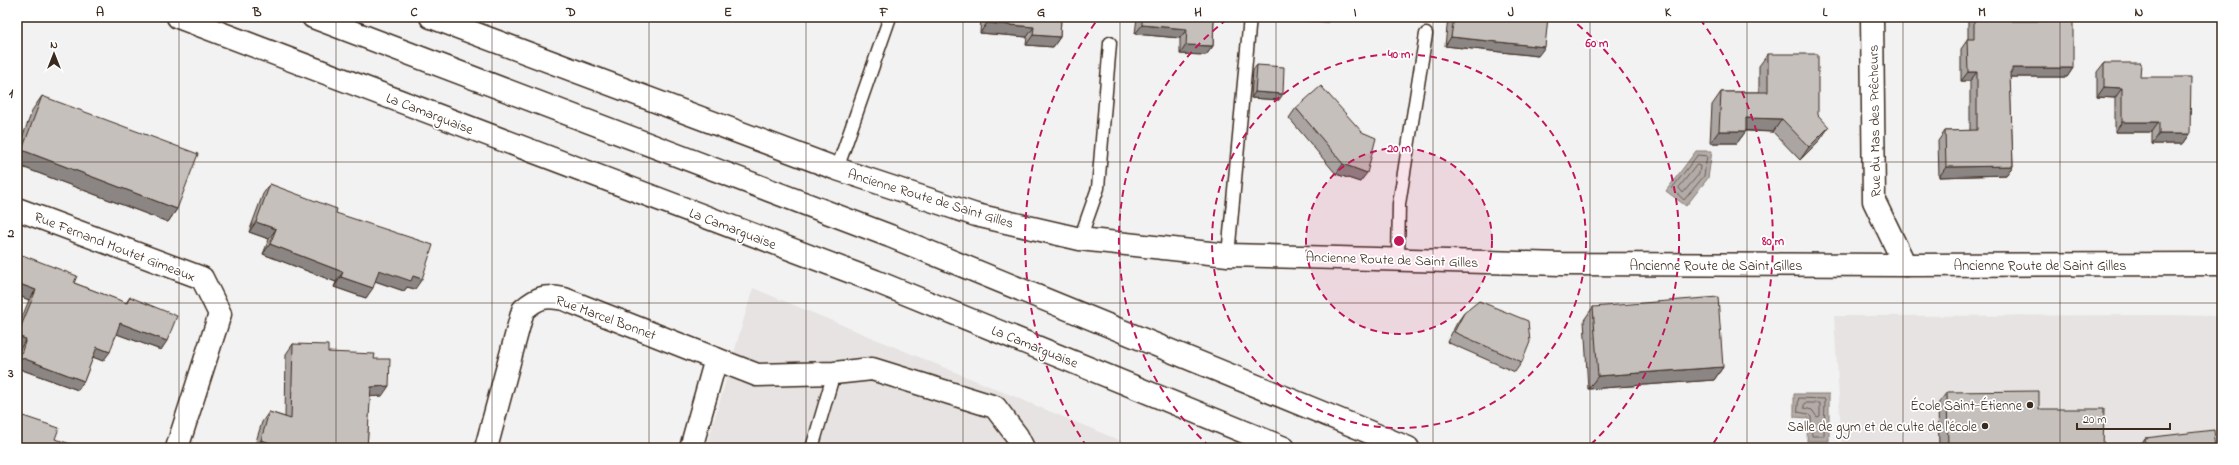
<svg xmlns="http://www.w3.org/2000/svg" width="2239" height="465" viewBox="0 0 2239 465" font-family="'Indie Flower',sans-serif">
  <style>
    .built { fill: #e6e3e2 }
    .water { fill: #b2aba7; stroke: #827770 }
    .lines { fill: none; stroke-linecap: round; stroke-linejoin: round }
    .shore { stroke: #6b5e55; stroke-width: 1 }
    .lane-casing { stroke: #3b2a1e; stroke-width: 15 }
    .street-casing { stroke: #3b2a1e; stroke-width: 25 }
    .secondary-casing { stroke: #3b2a1e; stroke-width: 25 }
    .highway-casing { stroke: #3b2a1e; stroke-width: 25 }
    .lane { stroke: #fff; stroke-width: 12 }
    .street { stroke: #fff; stroke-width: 22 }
    .secondary { stroke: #fff; stroke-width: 22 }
    .highway { stroke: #fff; stroke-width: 22 }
    .wall { fill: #aaa5a3; stroke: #3b2a1e }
    .shaded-wall { fill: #8b8684; stroke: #3b2a1e }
    .building { fill: #c6c0bd; stroke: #3b2a1e }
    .grid { fill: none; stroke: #3b2a1e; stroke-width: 1; stroke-opacity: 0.55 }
    .ring { fill: none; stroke: #c2185b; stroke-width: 2; stroke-dasharray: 7 5 }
    .poi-dot { fill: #3b2a1e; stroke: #fff; stroke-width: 1.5 }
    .labels { text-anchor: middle; stroke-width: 3.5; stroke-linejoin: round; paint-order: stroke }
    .street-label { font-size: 14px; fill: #3b2a1e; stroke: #fff }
    .poi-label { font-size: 14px; fill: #3b2a1e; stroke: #fff; text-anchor: end }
    .centre { fill: #c2185b; stroke: #fff; stroke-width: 2 }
    .ring-label { font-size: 12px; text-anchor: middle; font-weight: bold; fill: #c2185b; stroke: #fff; stroke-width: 3.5; stroke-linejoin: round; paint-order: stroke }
    .neatline { fill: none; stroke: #3b2a1e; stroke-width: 1.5 }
    .grid-label { font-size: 13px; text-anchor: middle; font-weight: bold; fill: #3b2a1e }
  </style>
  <rect width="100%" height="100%" fill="#f3f2f2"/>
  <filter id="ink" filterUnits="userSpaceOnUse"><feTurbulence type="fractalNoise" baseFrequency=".025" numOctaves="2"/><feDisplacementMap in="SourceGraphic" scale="8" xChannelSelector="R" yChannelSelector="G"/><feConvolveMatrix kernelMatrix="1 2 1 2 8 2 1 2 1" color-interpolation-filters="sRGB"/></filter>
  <g filter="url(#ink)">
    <g class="built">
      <path d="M753 288 1138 448H706Z"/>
      <path d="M2168 315 2216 316 2222 363V448H1842L1834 316Z"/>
    </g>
    <g class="water">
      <path d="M1696 151H1712L1708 178 1686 206 1666 191Z"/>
      <path d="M1794 394H1829V441H1807L1808 418 1794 417Z"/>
    </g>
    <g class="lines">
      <g class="shore">
        <path d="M1698 155 1707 156 1704 176 1684 200 1672 189Z"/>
        <path d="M1697 165 1700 166 1699 174 1683 193 1679 188Z"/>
        <path d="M1799 398 1825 399 1824 436H1812L1811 417 1808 414 1798 412Z"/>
        <path d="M1805 403H1820V416L1817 417 1812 410 1804 408Z"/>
      </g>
      <defs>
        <g id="lane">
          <path d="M837 169 890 17"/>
          <path d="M1080 239 1098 188 1110 43"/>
          <path d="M1228 255 1250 17"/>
          <path d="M1398 259 1399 204 1426 34"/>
          <path d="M812 448 834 373"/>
        </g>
        <g id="street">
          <path d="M1872 17 1874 201 1905 265"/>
          <path d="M17 209 202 278 220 314 177 448"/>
          <path d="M716 359 757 375 834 373 872 369 995 407 1017 436 1023 448"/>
          <path d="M486 448 523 310C538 297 545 295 564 299L716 359 691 448"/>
        </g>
        <path id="secondary" d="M431 17 837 169 976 215 1080 239 1228 255 1561 264 1905 265 2222 264"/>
        <g id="highway">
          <path d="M178 17 875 281 1284 448"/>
          <path d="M313 17 890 236 1408 448"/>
        </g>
      </defs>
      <use href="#lane" class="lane-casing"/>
      <use href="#street" class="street-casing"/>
      <use href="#secondary" class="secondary-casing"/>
      <use href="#highway" class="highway-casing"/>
      <use href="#lane" class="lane"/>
      <use href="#street" class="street"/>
      <use href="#secondary" class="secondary"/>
      <use href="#highway" class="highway"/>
    </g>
    <g class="wall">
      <path d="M981 17H1061L1060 37 1053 47 1026 45 1027 37 980 33Z"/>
      <path d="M1137 17H1214L1213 46 1206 55 1180 54V38L1135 34Z"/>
      <path d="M1449 17H1548L1538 56 1445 46 1448 18Z"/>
      <path d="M1969 17H2012V21L2073 68 2067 77H2010L2013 166 2006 175 1939 177 1938 141 1945 131H1970V81H1961V49L1968 39V18Z"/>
      <path d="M1768 54 1818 115 1820 140 1800 160 1773 132 1746 131 1737 143H1710L1712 105 1721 92H1759V66Z"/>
      <path d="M2104 63 2140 77 2190 134 2183 144H2152V132H2115V98L2097 97V72Z"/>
      <path d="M1257 65 1279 100 1251 98 1253 70Z"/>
      <path d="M42 96 177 209 168 222 17 165V151L33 109Z"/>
      <path d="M1296 108 1360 182 1336 174 1289 118Z"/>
      <path d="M270 184 336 213 415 289 407 287 404 291 375 281 366 298 334 287 336 282 263 254 269 239 249 232 263 194Z"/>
      <path d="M17 253 74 283 126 303 130 297 161 350 117 334 103 361 93 357 84 381 78 390 17 368V356L20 349 17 348V330L29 300 17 295Z"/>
      <path d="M1593 307 1723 367 1714 380 1588 389 1584 320Z"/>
      <path d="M1464 313 1522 362 1515 372 1447 342 1457 323Z"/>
      <path d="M293 344 328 352 374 359 382 396H370L367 448H254L262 422 269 412 285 417 286 354Z"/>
      <path d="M1947 392 2039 409 2103 448H1939L1938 404Z"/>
      <path d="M2145 438 2216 448H2142L2141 444Z"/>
    </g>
    <g class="shaded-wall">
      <path d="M1277 17H1331L1328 22 1275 19Z"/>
      <path d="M987 23 1034 27 1027 37 980 33Z"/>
      <path d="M1142 25 1187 29 1180 38 1135 34Z"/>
      <path d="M1033 35 1060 37 1053 47 1026 45Z"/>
      <path d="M1451 37 1545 47 1538 56 1445 46Z"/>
      <path d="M1186 45 1213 46 1206 55 1180 54Z"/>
      <path d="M2012 68H2073L2067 77H2009L2006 82Z"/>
      <path d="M1968 72H1977L1970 81H1961Z"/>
      <path d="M2104 87 2122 88 2115 98 2097 97Z"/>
      <path d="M1255 92 1283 94 1279 100 1251 98Z"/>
      <path d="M1746 118 1782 119 1773 132 1738 130Z"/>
      <path d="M2122 122H2159L2152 132H2115Z"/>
      <path d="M1829 127 1820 140 1800 160 1809 147Z"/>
      <path d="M1719 131H1746L1737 143H1710Z"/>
      <path d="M2159 134H2190L2183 144H2152Z"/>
      <path d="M22 150 177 209 168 222 17 165V157Z"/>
      <path d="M1343 164 1367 173 1360 182 1336 174Z"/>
      <path d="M2013 166 2006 175 1939 177 1946 167Z"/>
      <path d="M256 222 276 229 269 239 249 232Z"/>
      <path d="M270 244 343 272 336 282 263 254Z"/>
      <path d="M379 270 413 276 422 279 415 289 407 287 404 291 372 280Z"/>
      <path d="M341 277 373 288 366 298 334 287Z"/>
      <path d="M17 283 36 290 29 300 17 295Z"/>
      <path d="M120 323 167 341 161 350 114 333Z"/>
      <path d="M17 336 26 339 20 349 17 348Z"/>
      <path d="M97 347 110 352 103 361 90 356Z"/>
      <path d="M20 357 84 381 78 390 17 368V361Z"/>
      <path d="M1723 367 1714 380 1588 389 1598 376Z"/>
      <path d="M389 386 382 396 364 397 371 387Z"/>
      <path d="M261 440 287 448H255Z"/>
    </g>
    <g class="building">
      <path d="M987 17H1061L1060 37 1033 35 1034 27 987 23Z"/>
      <path d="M1142 17H1214L1213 46 1186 45 1187 29 1142 25Z"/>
      <path d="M1454 17H1548L1545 47 1451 37Z"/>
      <path d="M1974 17H2012V21H2073V68H2012V72H2010L2013 166 1946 167 1945 131 1977 130V72H1968L1967 39H1974Z"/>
      <path d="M1768 54H1818V115L1829 127 1809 147 1782 119 1746 118V131H1719L1721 92H1768Z"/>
      <path d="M2104 63H2141L2140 77H2191L2190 134H2159V122H2122V88L2104 87Z"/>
      <path d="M1257 65 1284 67 1283 94 1255 92Z"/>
      <path d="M1321 86 1362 132 1376 138 1367 173 1343 164 1296 108Z"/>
      <path d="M42 96 198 154 177 209 22 150Z"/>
      <path d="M270 184 337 209 336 213 433 245 422 279 413 276 411 281 379 270 373 288 341 277 343 272 270 244 276 229 256 222Z"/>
      <path d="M17 253 77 276 74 283 127 303 130 297 177 316 167 341 120 323 110 352 97 347 84 381 20 357 26 339 17 336 36 290 17 283Z"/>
      <path d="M1718 297 1723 367 1598 376 1593 307Z"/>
      <path d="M1479 301 1528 321 1530 342 1522 362 1454 332 1464 313Z"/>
      <path d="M293 344 328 345V352L375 354 374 359H390L389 386 371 387 367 448H287L261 440 269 412 291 419Z"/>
      <path d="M2039 391V409H2104L2103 448H1948L1947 392Z"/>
      <path d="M17 414 59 428 55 439 83 448H17Z"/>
      <path d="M2214 430 2216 448H2146L2145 438Z"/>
    </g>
  </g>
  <path class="grid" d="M179 17V448M336 17V448M492 17V448M649 17V448M806 17V448M963 17V448M1120 17V448M1276 17V448M1433 17V448M1590 17V448M1747 17V448M1903 17V448M2060 17V448M17 162H2222M17 303H2222"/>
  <circle cx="1399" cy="241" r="93" fill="#c2185b" fill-opacity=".12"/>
  <g class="ring">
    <circle cx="1399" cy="241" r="93"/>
    <circle cx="1399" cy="241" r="187"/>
    <path d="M1210 447A280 280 0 0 1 1230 17M1568 17A280 280 0 0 1 1588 447"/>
    <path d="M1087 447A374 374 0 0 1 1098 19M1700 19A374 374 0 0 1 1711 447"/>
  </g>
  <g class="poi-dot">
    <circle cx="2030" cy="405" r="4"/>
    <circle cx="1985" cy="426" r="4"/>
  </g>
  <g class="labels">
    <g class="street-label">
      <text transform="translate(430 113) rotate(21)" y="5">La Camarguaise</text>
      <text transform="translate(1874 121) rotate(-91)" y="5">Rue du Mas des Prêcheurs</text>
      <text transform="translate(931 198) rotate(17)" y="5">Ancienne Route de Saint Gilles</text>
      <text transform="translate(733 228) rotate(21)" y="5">La Camarguaise</text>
      <text transform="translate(115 246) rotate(21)" y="5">Rue Fernand Moutet Gimeaux</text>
      <text transform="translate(1392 259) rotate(2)" y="5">Ancienne Route de Saint Gilles</text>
      <text x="1716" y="270">Ancienne Route de Saint Gilles</text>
      <text x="2040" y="270">Ancienne Route de Saint Gilles</text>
      <text transform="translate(606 317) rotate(20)" y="5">Rue Marcel Bonnet</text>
      <text transform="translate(1035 346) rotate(22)" y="5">La Camarguaise</text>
    </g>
    <g class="poi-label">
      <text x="2022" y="410">École Saint-Étienne</text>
      <text x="1977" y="431">Salle de gym et de culte de l'école</text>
    </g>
  </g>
  <circle cx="1399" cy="241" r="6" class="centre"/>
  <g class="ring-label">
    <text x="1597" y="47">60 m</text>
    <text x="1399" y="58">40 m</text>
    <text x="1399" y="152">20 m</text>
    <text x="1773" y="245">80 m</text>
  </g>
  <rect width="2239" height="465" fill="none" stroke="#fff" stroke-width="44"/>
  <g transform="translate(54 54)" stroke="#ffffff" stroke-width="3" paint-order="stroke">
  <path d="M0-3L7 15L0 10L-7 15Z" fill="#3b2a1e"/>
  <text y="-6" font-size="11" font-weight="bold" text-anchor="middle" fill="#3b2a1e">N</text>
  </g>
  <path d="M2077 423v6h93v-6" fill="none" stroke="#3b2a1e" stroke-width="2"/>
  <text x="2083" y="423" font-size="12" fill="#3b2a1e" stroke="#ffffff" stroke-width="3" paint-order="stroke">20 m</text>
  <rect x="22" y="22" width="2195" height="421" class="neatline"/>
  <g class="grid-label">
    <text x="100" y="16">A</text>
    <text x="257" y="16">B</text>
    <text x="414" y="16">C</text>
    <text x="571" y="16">D</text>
    <text x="728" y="16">E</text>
    <text x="884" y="16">F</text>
    <text x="1041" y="16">G</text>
    <text x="1198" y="16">H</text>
    <text x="1355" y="16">I</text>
    <text x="1511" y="16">J</text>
    <text x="1668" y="16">K</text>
    <text x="1825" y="16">L</text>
    <text x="1982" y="16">M</text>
    <text x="2139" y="16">N</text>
    <text x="11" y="97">1</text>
    <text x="11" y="237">2</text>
    <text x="11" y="377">3</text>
  </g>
</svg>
